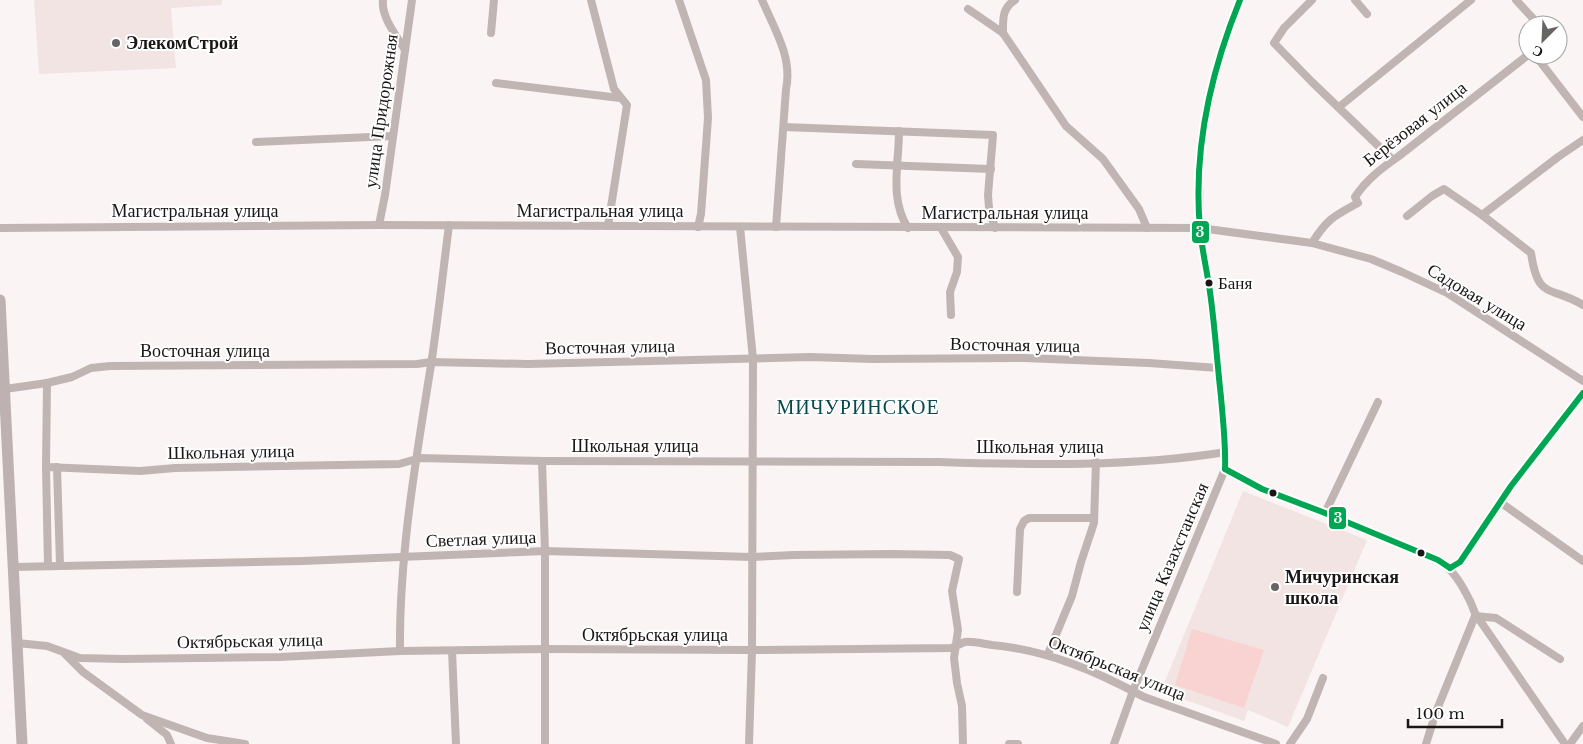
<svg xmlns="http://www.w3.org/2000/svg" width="1583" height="744" viewBox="0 0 1583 744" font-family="'Libre Baskerville',serif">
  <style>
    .built { fill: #f2e4e3 }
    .green { fill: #f8d3d2 }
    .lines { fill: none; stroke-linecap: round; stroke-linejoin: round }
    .minor { stroke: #c1b5b4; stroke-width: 8 }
    .highway { stroke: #beb1b1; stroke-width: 11 }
    .bus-1-casing { stroke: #fff; stroke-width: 10 }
    .bus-1 { stroke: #00a651; stroke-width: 6 }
    .poi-dot { fill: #686464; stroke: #fff; stroke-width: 2 }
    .bus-dot { fill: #1a1616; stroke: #fff; stroke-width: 2 }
    .labels { text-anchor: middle; stroke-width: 4; stroke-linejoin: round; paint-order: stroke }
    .bus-label { font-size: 17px; fill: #1a1616; stroke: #fff; text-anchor: start }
    .poi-label { font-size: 18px; font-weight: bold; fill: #1a1616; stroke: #fff; text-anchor: start }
    .street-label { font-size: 18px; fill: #1a1616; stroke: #fff }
    .quarter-label { font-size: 20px; letter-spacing: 1px; fill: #07494d; stroke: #fff }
    .line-badge { stroke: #fff; stroke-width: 2 }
    .badge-label { font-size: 14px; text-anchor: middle; font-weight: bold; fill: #fff }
  </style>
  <rect width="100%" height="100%" fill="#faf4f4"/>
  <g class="built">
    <path d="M34 0H222V5L171 8 176 68 39 74Z"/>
    <path d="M1243 491 1367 540 1288 727 1248 710 1244 721 1161 691Z"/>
  </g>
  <path class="green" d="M1192 629 1264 650 1244 708 1175 685Z"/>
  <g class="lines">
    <g class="minor">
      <path d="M383 0C381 17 396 35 405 50"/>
      <path d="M591 0 614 89 627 105 608 226"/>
      <path d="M679 0 706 80 708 118 701 214 698 227"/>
      <path d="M762 0C774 28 793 58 786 89L776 227"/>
      <path d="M1312 0 1284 28 1274 43 1312 82 1393 160"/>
      <path d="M1355 0 1367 14"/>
      <path d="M1516 0 1539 25"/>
      <path d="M968 9 1003 33 1066 126 1103 159 1139 209 1147 228"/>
      <path d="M491 33 494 0"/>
      <path d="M1003 33C1003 19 1002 8 1015 0"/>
      <path d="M1535 55 1583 117"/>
      <path d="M496 83 620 98"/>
      <path d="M1339 107 1471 0"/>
      <path d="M784 127 993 135 988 195 989 208 995 228"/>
      <path d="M899 131C899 164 889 199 908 228"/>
      <path d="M256 142 393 136"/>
      <path d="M856 164 991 169"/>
      <path d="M1482 215 1558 157 1583 140"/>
      <path d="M1407 216 1432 196 1444 189 1482 215 1531 253C1538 301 1550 285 1583 305"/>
      <path d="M379 225 385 195 412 0"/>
      <path d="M740 227 753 359 752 650 749 744"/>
      <path d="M0 228 379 225 1200 228 1312 243 1371 259 1402 272 1447 293 1583 381"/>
      <path d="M941 228 958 257 957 272 950 292 951 315"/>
      <path d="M1312 243C1327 219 1334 216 1358 203L1355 197C1367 179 1382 168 1399 156L1528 55"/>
      <path d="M47 383 46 467 48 566"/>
      <path d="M5 389 47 383 72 377 91 368 110 366 417 364 431 362 528 364 810 357 873 359 1024 358 1149 363 1218 368"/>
      <path d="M542 461 545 551V744"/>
      <path d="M46 467 140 471 175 468 399 464 420 458 544 461 939 462C1032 465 1133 467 1226 452"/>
      <path d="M57 467 60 565"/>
      <path d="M1225 469 1262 489 1325 513 1438 560C1453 569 1462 585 1470 601 1474 609 1474 615 1481 622L1565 744"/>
      <path d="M1500 502 1583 561"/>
      <path d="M1325 513 1378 402"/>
      <path d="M13 567 303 561 545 551 752 557 794 555 891 554 950 555 959 559 952 591 958 630 954 658 957 683 962 706 963 744"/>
      <path d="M1450 568 1460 562 1511 486 1583 393"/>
      <path d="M1017 592 1020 529 1024 521 1029 518H1094"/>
      <path d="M17 643 47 646 80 658 123 659 280 657 400 651 544 649 752 650 951 648C955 647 961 643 965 642 973 641 984 644 992 645 1047 650 1096 671 1144 697L1276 744"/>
      <path d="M400 651C399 555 416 459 431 365 438 318 443 272 449 225"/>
      <path d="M452 651 456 744"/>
      <path d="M65 654 83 672 142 715 207 738 245 744"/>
      <path d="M1048 654 1072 596 1081 562 1094 523 1096 462"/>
      <path d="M147 719 167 735 171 744"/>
      <path d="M1009 744H1018"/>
      <path d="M1114 744 1133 691 1225 469 1226 452 1218 368 1210 294 1200 228 1199 169 1201 141 1214 80 1229 27 1240 0"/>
      <path d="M1290 744 1307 719 1323 678"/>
      <path d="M1426 744 1436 712 1475 616 1496 618 1560 659"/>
      <path d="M1570 744 1583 726"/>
    </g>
    <path class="highway" d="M0 300 22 744"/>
    <defs>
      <g id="bus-1">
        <path d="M1225 469C1226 445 1223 421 1221 397 1217 362 1215 327 1210 292 1207 271 1202 250 1200 229 1193 151 1211 71 1240 0"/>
        <path d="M1225 469 1262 489 1325 513 1438 560 1450 568"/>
        <path d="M1450 568 1460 562 1511 486 1583 393"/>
      </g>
    </defs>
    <use href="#bus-1" class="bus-1-casing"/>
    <use href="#bus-1" class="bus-1"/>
  </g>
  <g class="poi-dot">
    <circle cx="116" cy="43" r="5"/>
    <circle cx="1275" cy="587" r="5"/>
  </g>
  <g class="bus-dot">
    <circle cx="1209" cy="283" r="4.5"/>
    <circle cx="1273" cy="493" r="4.5"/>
    <circle cx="1421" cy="553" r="4.5"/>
  </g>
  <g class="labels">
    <g class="bus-label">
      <text x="1218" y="289">Баня</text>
    </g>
    <g class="poi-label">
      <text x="126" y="49">ЭлекомСтрой</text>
      <text x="1285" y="583">Мичуринская<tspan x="1285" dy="21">школа</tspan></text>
    </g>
    <g class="street-label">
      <text transform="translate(381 111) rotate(-82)" y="6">улица Придорожная</text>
      <text transform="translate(1415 124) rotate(-38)" y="6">Берёзовая улица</text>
      <text x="195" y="217">Магистральная улица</text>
      <text x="600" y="217">Магистральная улица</text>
      <text x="1005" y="219">Магистральная улица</text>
      <text transform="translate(1477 297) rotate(31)" y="6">Садовая улица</text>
      <text transform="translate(1015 345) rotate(1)" y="6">Восточная улица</text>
      <text transform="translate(610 347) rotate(-1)" y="6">Восточная улица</text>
      <text x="205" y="357">Восточная улица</text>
      <text x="635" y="452">Школьная улица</text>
      <text x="1040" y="453">Школьная улица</text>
      <text transform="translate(231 452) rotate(-1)" y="6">Школьная улица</text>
      <text transform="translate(481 539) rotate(-2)" y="6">Светлая улица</text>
      <text transform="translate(1172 557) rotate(-67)" y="6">улица Казахстанская</text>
      <text x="655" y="641">Октябрьская улица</text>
      <text transform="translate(250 641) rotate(-1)" y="6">Октябрьская улица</text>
      <text transform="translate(1117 668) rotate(22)" y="6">Октябрьская улица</text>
    </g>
    <g class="quarter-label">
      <text x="858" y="414">МИЧУРИНСКОЕ</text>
    </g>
  </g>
  <g class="line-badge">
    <rect x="1191" y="220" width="19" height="24" rx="5" fill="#00a651"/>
    <rect x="1328" y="506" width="19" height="24" rx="5" fill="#00a651"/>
  </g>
  <g class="badge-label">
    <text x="1200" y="237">3</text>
    <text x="1338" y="523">3</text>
  </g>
  <g transform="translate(1543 40) rotate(204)"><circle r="24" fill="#ffffff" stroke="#a3a2a2"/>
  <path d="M0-4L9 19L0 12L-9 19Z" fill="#686464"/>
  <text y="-8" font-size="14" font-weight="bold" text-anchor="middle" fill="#1a1616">С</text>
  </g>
  <path d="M1408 719v8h94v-8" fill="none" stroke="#1a1616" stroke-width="2.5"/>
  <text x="1416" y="719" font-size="15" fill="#1a1616" stroke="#ffffff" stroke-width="4" paint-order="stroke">100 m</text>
</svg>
